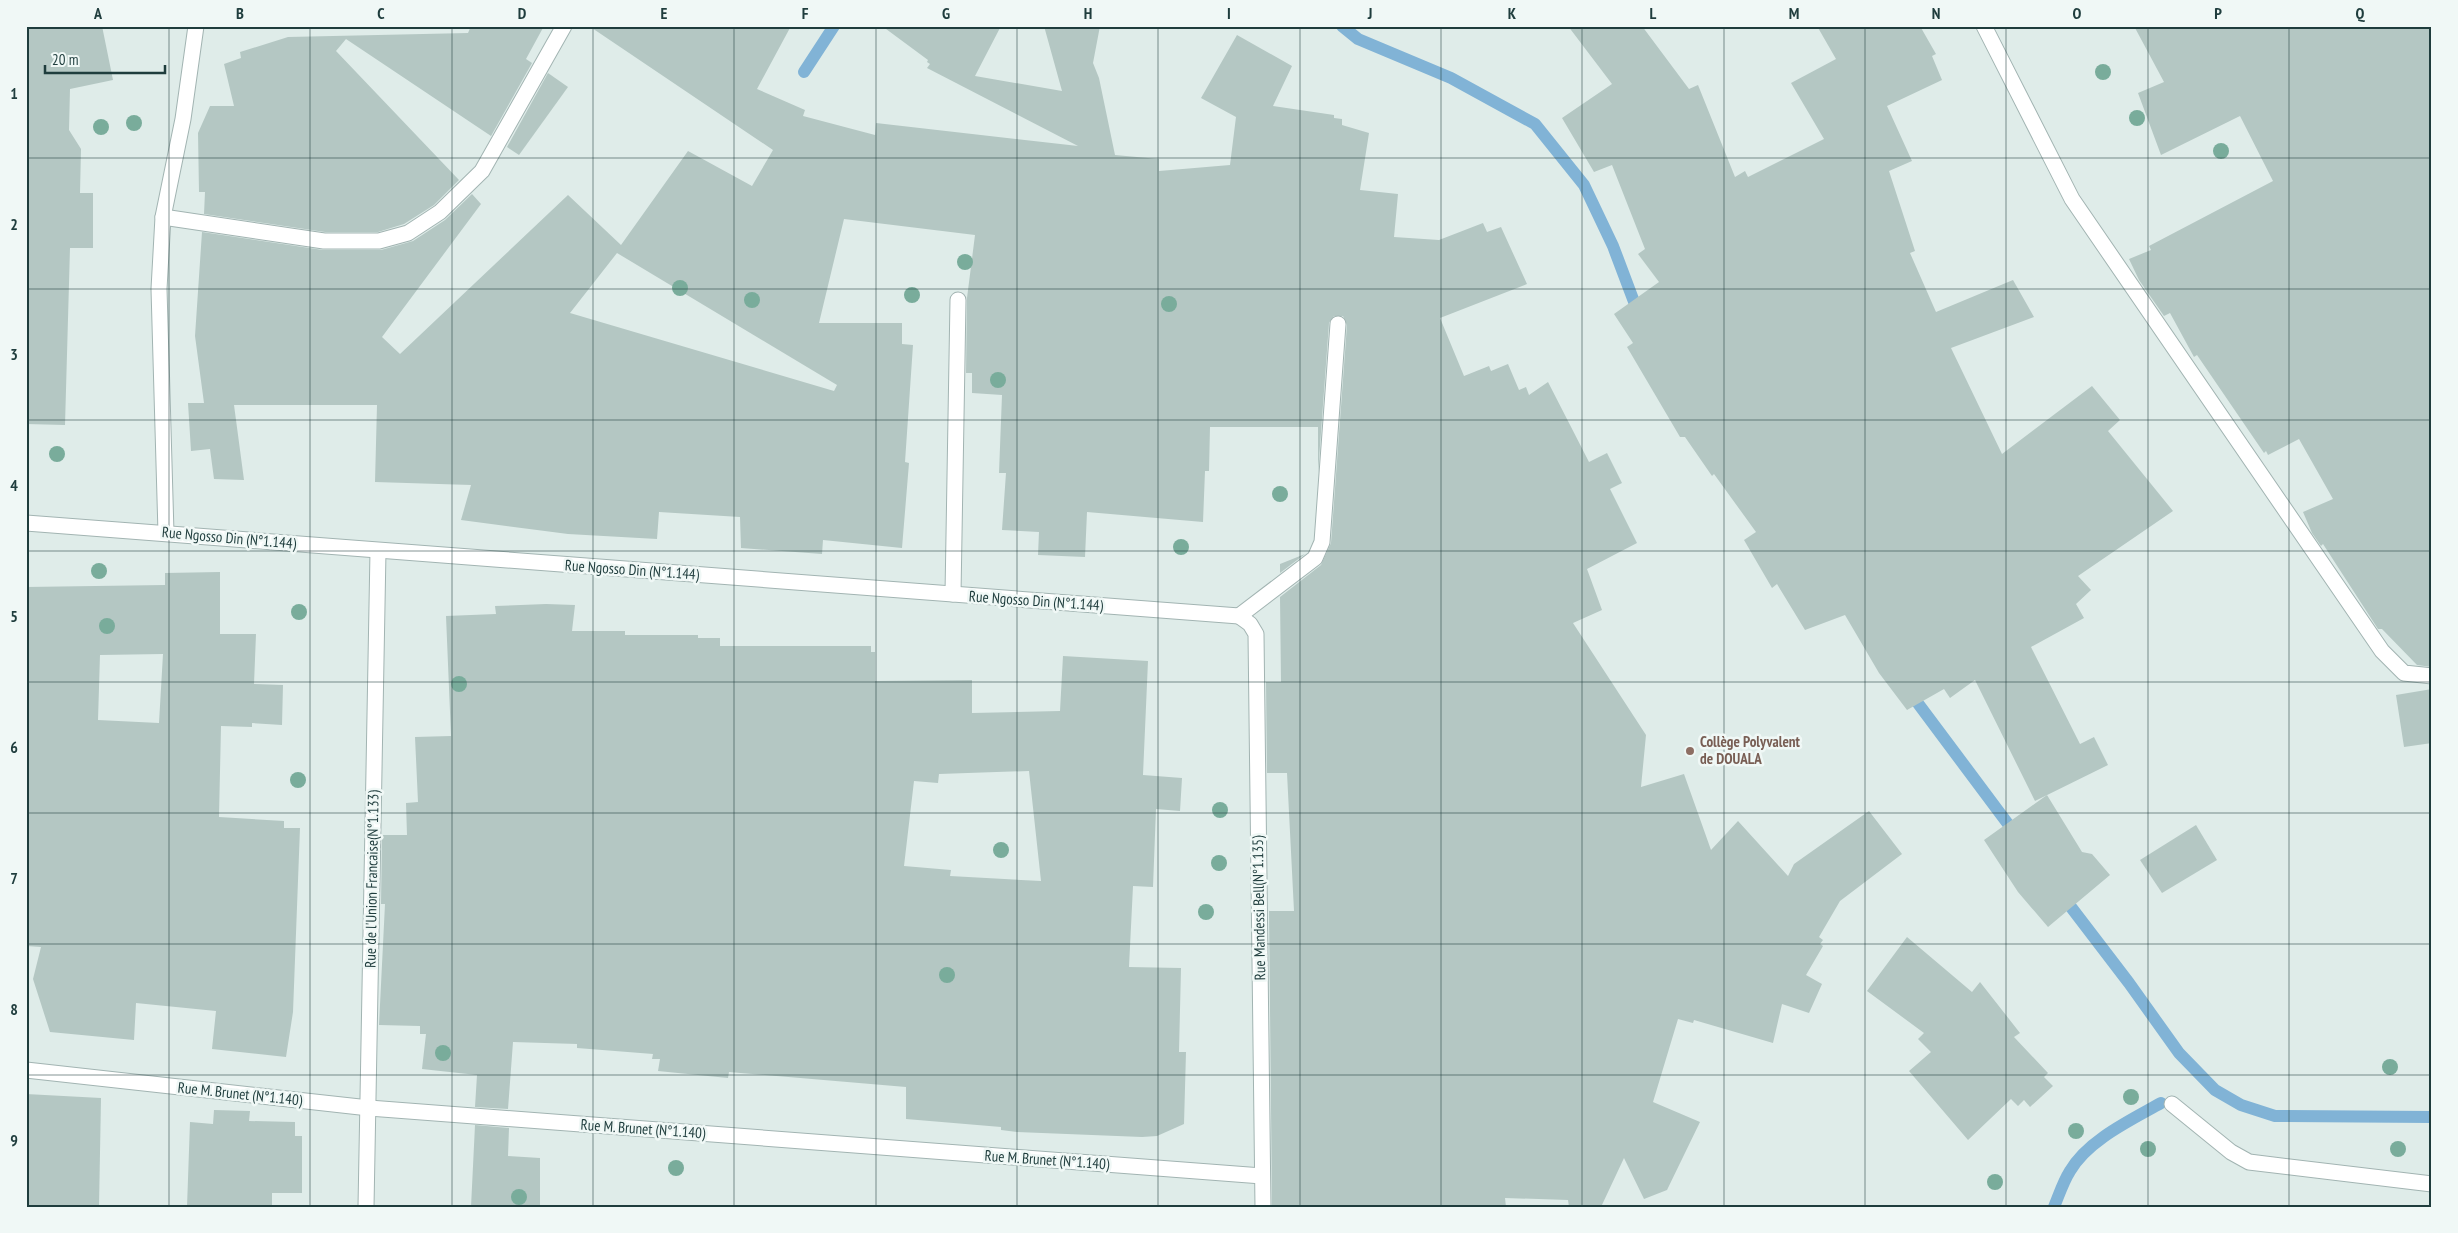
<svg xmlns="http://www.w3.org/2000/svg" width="2458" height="1233" viewBox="0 0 2458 1233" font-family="'PT Sans Narrow',sans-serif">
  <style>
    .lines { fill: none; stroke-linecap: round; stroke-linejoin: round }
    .stream { stroke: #81b3d6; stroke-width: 12 }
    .building { fill: #b4c7c3; fill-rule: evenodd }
    .minor-casing { stroke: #a2b4b2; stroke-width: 17 }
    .minor { stroke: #fff; stroke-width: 15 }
    .tree { fill: #79ac9b }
    .grid { fill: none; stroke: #1f3d3d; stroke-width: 1; stroke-opacity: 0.55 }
    .education-dot { fill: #8d6e63; stroke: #f0f8f6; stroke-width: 2 }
    .labels { text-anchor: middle; stroke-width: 5; stroke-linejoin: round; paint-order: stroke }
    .street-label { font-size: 15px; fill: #1f3d3d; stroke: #f0f8f6 }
    .education-label { font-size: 15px; font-weight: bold; fill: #785e54; stroke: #f0f8f6; text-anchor: start }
    .neatline { fill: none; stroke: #1f3d3d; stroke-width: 2 }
    .grid-label { font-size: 16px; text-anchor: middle; font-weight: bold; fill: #1f3d3d }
  </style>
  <rect width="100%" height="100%" fill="#dfece9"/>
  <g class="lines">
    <g class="stream">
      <path d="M1342 26 1358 39 1451 78 1535 124 1584 185 1613 246 1639 315"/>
      <path d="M804 72 834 26"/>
      <path d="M1908 690 2017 836"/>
      <path d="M2061 894 2129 983 2179 1053 2215 1090 2241 1105 2275 1116 2432 1117"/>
      <path d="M2054 1207C2059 1195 2063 1182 2070 1171 2088 1140 2131 1120 2161 1103"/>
    </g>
  </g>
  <g class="building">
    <path d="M26 26H102L113 80 70 89 69 130 81 149 80 193H93V248H70L65 425 26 424Z"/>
    <path d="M471 26H544L526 59 532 63 491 136 346 39 336 51 459 180 434 205 404 224 378 232H325L204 214 205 192H199L198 133 210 106H234L224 64 241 58 240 52 288 37 468 33Z"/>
    <path d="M589 26H791L757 89 805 110 803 116 875 135 876 123 1078 146 927 68 930 64 927 62 928 60 882 26H1001L975 76 1062 91 1044 26H1100L1093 63 1099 78 1115 155 1159 159V171L1230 165 1236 117 1201 98 1237 35 1292 66 1273 106 1334 115V118L1342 119V125L1369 133 1360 190 1398 194 1394 237 1439 240 1483 223 1487 232 1501 227 1527 284 1440 318 1464 376 1489 366 1491 371 1508 364 1519 390 1526 387 1529 395 1548 382 1589 462 1607 453 1622 483 1610 489 1637 543 1587 569 1602 610 1573 623 1646 735 1641 787 1684 774 1711 850 1738 821 1788 876 1794 864 1869 811 1902 854 1840 901 1819 937 1823 940 1820 944 1823 946 1806 975 1822 984 1809 1013 1782 1004 1773 1043 1694 1020 1693 1023 1678 1019 1653 1102 1700 1122 1667 1190 1644 1199 1624 1158 1601 1207H1569L1568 1200 1505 1198 1506 1207H1272L1269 911H1294L1287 773H1267L1266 682H1281L1280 597 1321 565 1331 543 1347 325 1343 316H1334L1329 323 1318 473V427H1210L1209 471H1205L1203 522 1087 512 1085 557 1038 555 1039 532 1002 530 1006 473H999L1002 395 972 393V373H966L967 298 975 235 844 219 819 323H902V344L913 345 905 462 909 463 902 548 823 540 822 554 741 548 740 517 659 512 657 539 568 534 461 520 471 485 375 482 377 405H234L244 480 214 479 210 449 191 451 188 403H204L195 336 202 232 323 250H381L413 241 445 220 472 194 481 204 382 337 400 354 568 195 621 245 688 151 752 186 773 150ZM617 253 837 385 834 391 570 313Z"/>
    <path d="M1568 26H1642L1689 89 1698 85 1735 177 1745 171 1748 177 1824 139 1791 83 1836 59 1817 26H1920L1936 54 1932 56 1942 80 1887 106 1912 161 1889 171 1915 251 1910 253 1936 312 2013 280 2034 317 1951 348 2002 454 2092 386 2120 420 2108 431 2173 511 2078 576 2091 590 2076 604 2084 618 2031 647 2080 744 2094 737 2108 765 2035 801 1975 680 1950 698 1944 689 1907 710 1879 673 1845 615 1805 630 1777 584 1772 588 1744 540 1756 532 1714 474 1712 476 1685 437H1680L1627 347 1633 343 1614 314 1659 282 1638 254 1645 249 1612 165 1594 172 1562 118 1612 84Z"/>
    <path d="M2134 26H2432V667L2417 665 2382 629H2378L2323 544 2321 546 2312 533 2303 512 2333 499 2299 439 2268 455 2266 451 2264 453 2197 355 2194 357 2170 313 2164 316 2139 280 2129 259 2151 250 2149 246 2273 181 2240 116 2161 155 2138 93 2164 82Z"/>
    <path d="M548 73 568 87 519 155 507 147Z"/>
    <path d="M1305 554 1280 573V564Z"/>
    <path d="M220 572V634H256L254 684 283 685 282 725 252 723V727L221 726 219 817 284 821V828H300L293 1012 286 1057 212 1049 216 1011 136 1003 134 1040 50 1032 33 979 41 947 26 946V587L165 585V573ZM163 654 159 723 98 720 100 655Z"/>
    <path d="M546 604 575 605 572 631H625V635H698V638H720V646H871V652H875V681L972 680V713L1060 711 1063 656 1148 661 1143 775 1182 778 1180 811 1156 809 1153 887 1133 886 1129 967 1181 968 1179 1052H1186L1184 1124 1157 1136 1142 1137 1017 1132 1001 1130V1127L906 1119V1087L729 1072 728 1078 658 1071 660 1059H652L653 1054 577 1048V1044L513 1042 508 1109 475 1107 477 1075 422 1069 426 1034H420V1026L379 1025 385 904H381L382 835H407L406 803 418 802 415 737 451 736 446 616 496 614 495 606ZM1029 771 1041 881 950 876 951 870 904 866 914 781 938 783 939 774Z"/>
    <path d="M2432 689V743L2404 747 2396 695Z"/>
    <path d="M2047 795 2082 852 2092 854 2110 875 2048 927 2018 892 1984 840Z"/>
    <path d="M2196 825 2217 860 2162 893 2140 860Z"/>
    <path d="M1907 937 1972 992 1980 982 2020 1033 2014 1037 2048 1073 2044 1077 2053 1086 2030 1107 2024 1100 2018 1106 2011 1099 1968 1140 1909 1071 1931 1052 1918 1039 1924 1033 1867 991Z"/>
    <path d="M26 1094 101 1098 99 1207H26Z"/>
    <path d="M214 1110 250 1111 249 1121 295 1122V1136H302V1193H272V1207H187L190 1122 213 1124Z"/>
    <path d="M475 1125 509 1128 508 1156 540 1158V1207H471Z"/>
  </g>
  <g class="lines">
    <defs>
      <g id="minor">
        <path d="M1984 26 2072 199 2382 651 2404 673 2432 676"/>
        <path d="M163 217 324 241H379L408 233 440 212 482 171 564 26"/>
        <path d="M26 523 1239 616"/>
        <path d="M166 533 159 289 163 217 183 119 196 26"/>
        <path d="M953 594 958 300"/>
        <path d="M1239 616 1250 624 1256 634 1263 1207"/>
        <path d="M1239 616 1315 558 1322 542 1338 324"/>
        <path d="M26 1070 369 1108 1262 1176"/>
        <path d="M2172 1104 2231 1152 2249 1162 2432 1184"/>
        <path d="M366 1207 378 551"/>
      </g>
    </defs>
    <use href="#minor" class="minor-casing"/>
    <use href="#minor" class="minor"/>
  </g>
  <g class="tree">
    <circle cx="2103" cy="72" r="8"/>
    <circle cx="2137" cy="118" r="8"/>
    <circle cx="134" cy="123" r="8"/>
    <circle cx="101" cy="127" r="8"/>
    <circle cx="2221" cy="151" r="8"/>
    <circle cx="965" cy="262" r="8"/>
    <circle cx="680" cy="288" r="8"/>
    <circle cx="912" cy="295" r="8"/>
    <circle cx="752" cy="300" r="8"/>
    <circle cx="1169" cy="304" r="8"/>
    <circle cx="998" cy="380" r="8"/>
    <circle cx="57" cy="454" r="8"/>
    <circle cx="1280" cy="494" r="8"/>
    <circle cx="1181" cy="547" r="8"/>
    <circle cx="99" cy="571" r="8"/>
    <circle cx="299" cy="612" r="8"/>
    <circle cx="107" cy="626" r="8"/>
    <circle cx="459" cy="684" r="8"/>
    <circle cx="298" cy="780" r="8"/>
    <circle cx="1220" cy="810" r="8"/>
    <circle cx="1001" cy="850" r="8"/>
    <circle cx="1219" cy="863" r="8"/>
    <circle cx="1206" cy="912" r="8"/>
    <circle cx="947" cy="975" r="8"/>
    <circle cx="443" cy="1053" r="8"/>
    <circle cx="2390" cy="1067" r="8"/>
    <circle cx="2131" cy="1097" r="8"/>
    <circle cx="2076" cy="1131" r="8"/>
    <circle cx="2148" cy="1149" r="8"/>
    <circle cx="2398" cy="1149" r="8"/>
    <circle cx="676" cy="1168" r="8"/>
    <circle cx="1995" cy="1182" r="8"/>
    <circle cx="519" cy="1197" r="8"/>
  </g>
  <path class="grid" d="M169 26V1207M310 26V1207M452 26V1207M593 26V1207M734 26V1207M876 26V1207M1017 26V1207M1158 26V1207M1300 26V1207M1441 26V1207M1582 26V1207M1724 26V1207M1865 26V1207M2006 26V1207M2148 26V1207M2289 26V1207M26 158H2432M26 289H2432M26 420H2432M26 551H2432M26 682H2432M26 813H2432M26 944H2432M26 1075H2432"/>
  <circle class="education-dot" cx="1690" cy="751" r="5"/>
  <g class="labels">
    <g class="street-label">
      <text transform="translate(229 538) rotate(5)" y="5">Rue Ngosso Din (N°1.144)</text>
      <text transform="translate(632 570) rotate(4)" y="5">Rue Ngosso Din (N°1.144)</text>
      <text transform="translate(1036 601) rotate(4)" y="5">Rue Ngosso Din (N°1.144)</text>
      <text transform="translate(372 879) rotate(-89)" y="5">Rue de l'Union Francaise(N°1.133)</text>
      <text transform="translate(1259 908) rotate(-91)" y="5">Rue Mandessi Bell(N°1.135)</text>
      <text transform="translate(240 1094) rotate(6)" y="5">Rue M. Brunet (N°1.140)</text>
      <text transform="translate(643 1129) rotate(4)" y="5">Rue M. Brunet (N°1.140)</text>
      <text transform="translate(1047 1160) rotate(4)" y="5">Rue M. Brunet (N°1.140)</text>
    </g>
    <g class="education-label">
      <text x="1700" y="747">Collège Polyvalent<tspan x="1700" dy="17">de DOUALA</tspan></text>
    </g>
  </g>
  <rect width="2458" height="1233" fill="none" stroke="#f0f8f6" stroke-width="55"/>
  <path d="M45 65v8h120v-8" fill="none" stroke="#1f3d3d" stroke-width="2.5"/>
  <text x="52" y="65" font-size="15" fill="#1f3d3d" stroke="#f0f8f6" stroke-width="4" paint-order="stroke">20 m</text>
  <rect x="28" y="28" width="2402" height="1178" class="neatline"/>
  <g class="grid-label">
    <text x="98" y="19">A</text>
    <text x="240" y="19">B</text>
    <text x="381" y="19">C</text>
    <text x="522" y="19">D</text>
    <text x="664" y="19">E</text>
    <text x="805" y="19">F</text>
    <text x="946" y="19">G</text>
    <text x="1088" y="19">H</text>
    <text x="1229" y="19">I</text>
    <text x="1370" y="19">J</text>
    <text x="1512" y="19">K</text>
    <text x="1653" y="19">L</text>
    <text x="1794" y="19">M</text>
    <text x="1936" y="19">N</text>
    <text x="2077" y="19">O</text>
    <text x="2218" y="19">P</text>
    <text x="2360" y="19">Q</text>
    <text x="14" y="99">1</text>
    <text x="14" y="230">2</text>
    <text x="14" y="360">3</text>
    <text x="14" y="491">4</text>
    <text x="14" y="622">5</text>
    <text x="14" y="753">6</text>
    <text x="14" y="884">7</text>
    <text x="14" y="1015">8</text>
    <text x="14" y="1146">9</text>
  </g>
</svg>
